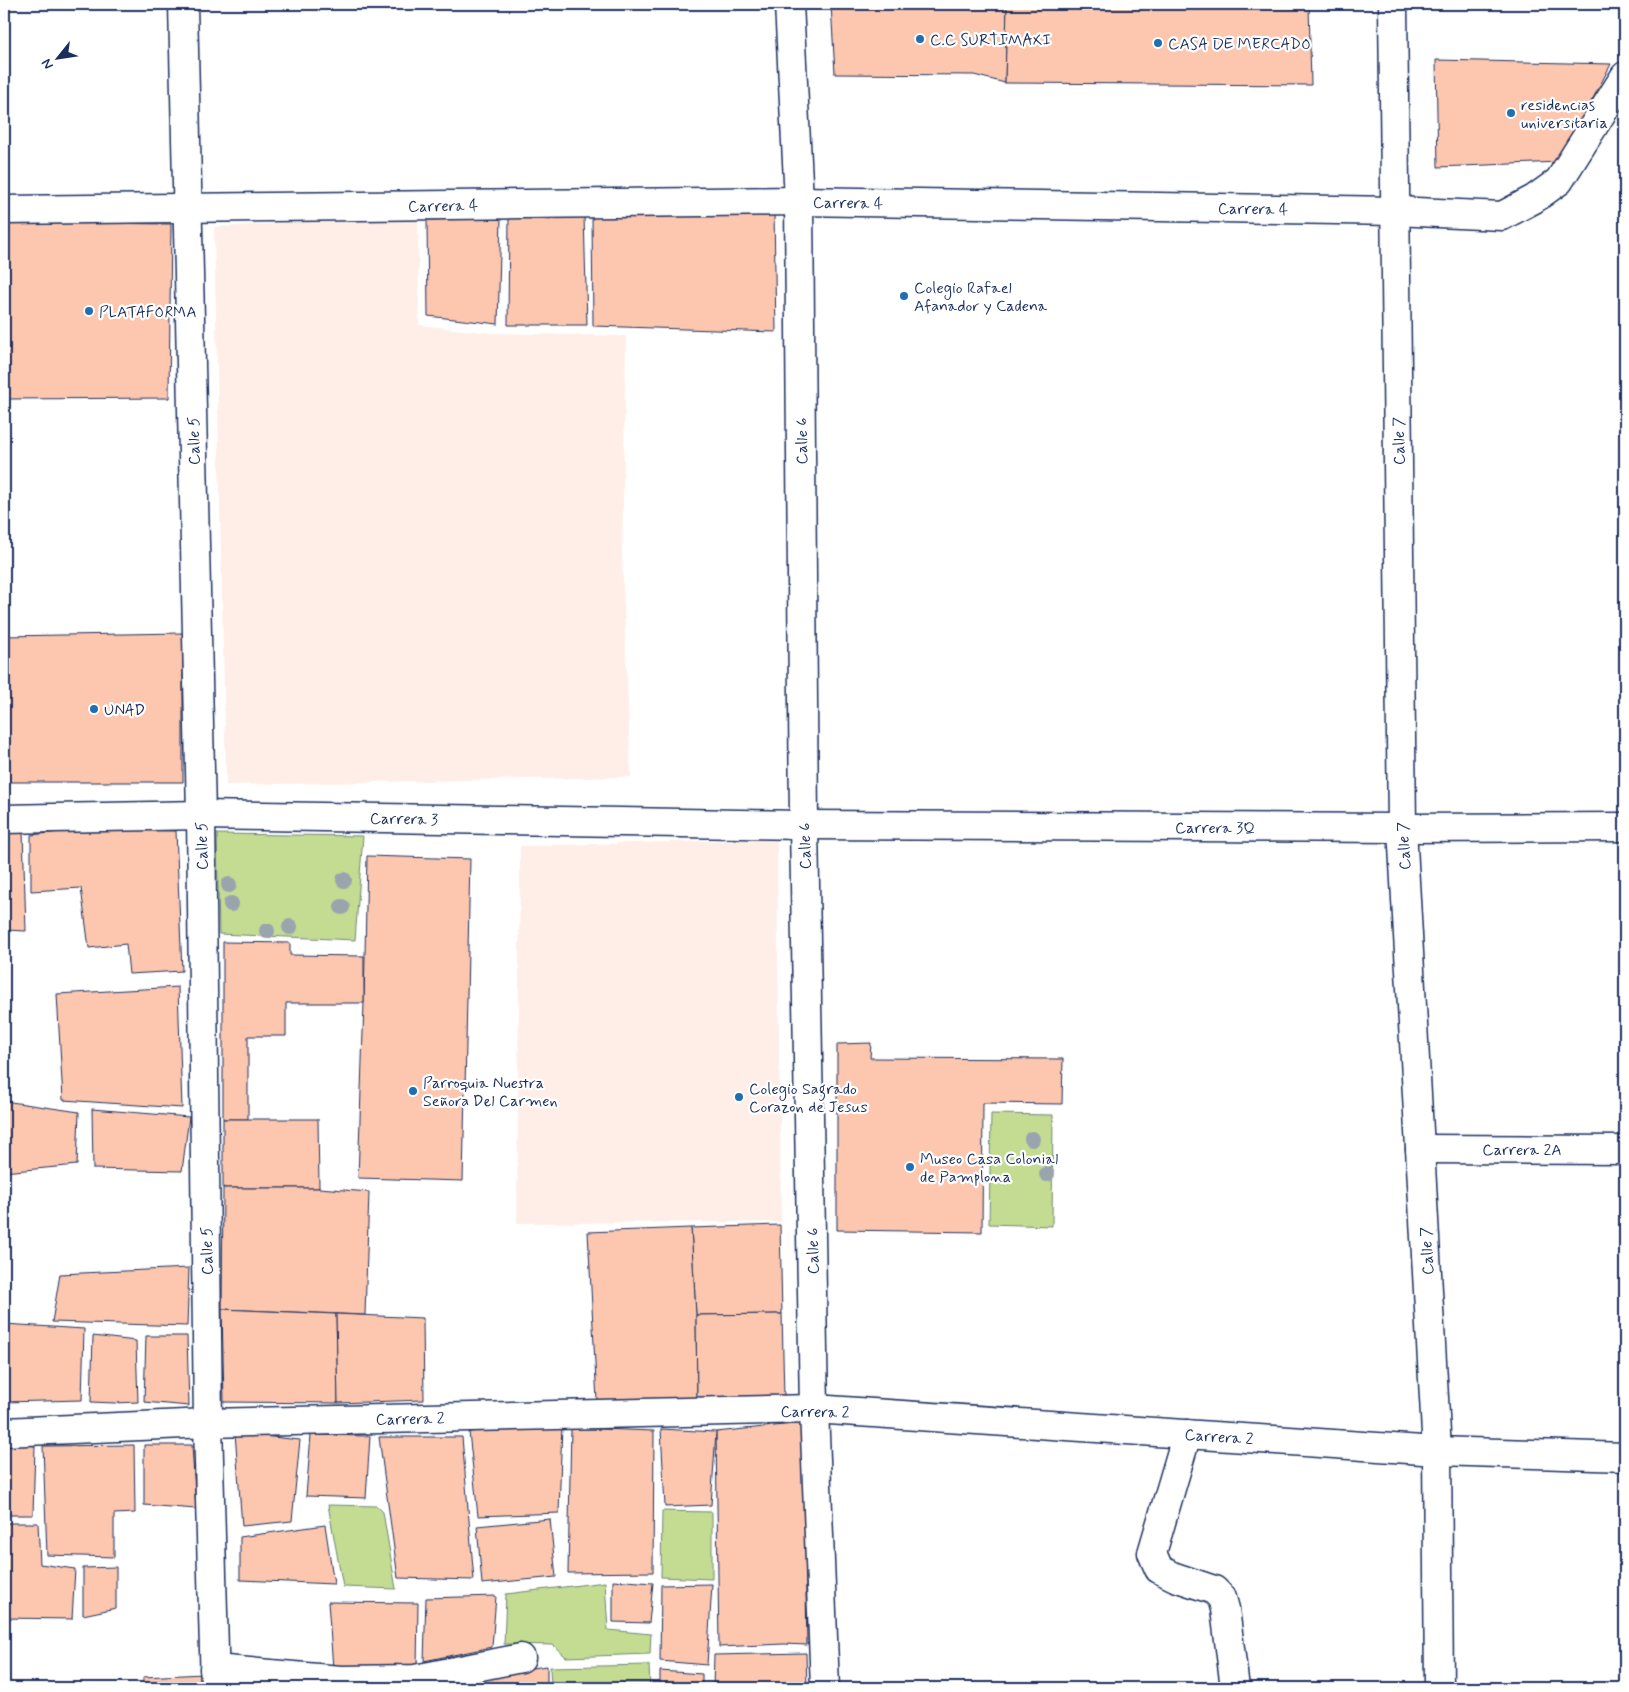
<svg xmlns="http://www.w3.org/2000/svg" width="1629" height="1692" viewBox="0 0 1629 1692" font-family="Mynerve,sans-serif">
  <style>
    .built { fill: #feeee7 }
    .green { fill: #c3dc92; stroke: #6f8678 }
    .building { fill: #fcc7ae; stroke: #1b2f5e }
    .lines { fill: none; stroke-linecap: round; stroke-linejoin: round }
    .street-casing { stroke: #1b2f5e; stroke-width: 31 }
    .street { stroke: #fff; stroke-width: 28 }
    .tree { fill: #99a4ae }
    .poi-dot { fill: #1f6fb2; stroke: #fff; stroke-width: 2 }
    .labels { text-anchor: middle; stroke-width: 4.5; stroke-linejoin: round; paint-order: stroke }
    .poi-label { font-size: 16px; fill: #1b2f5e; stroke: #fff; text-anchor: start }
    .street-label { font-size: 16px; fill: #1b2f5e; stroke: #fff }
  </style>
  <rect width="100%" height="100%" fill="#fff"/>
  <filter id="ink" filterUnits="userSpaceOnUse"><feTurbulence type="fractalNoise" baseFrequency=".02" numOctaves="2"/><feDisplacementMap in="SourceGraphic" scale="10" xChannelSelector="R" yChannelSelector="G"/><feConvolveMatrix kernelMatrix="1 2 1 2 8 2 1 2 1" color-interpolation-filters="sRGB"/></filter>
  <g filter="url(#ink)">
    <g class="built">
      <path d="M418 216 419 325 492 333 626 336 622 558 631 777 226 785 214 227Z"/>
      <path d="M777 839 781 1222 517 1223 520 846Z"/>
    </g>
    <g class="green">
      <path d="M217 834 363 836 355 940 219 934Z"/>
      <path d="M991 1114 1053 1115 1052 1226 989 1224Z"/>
      <path d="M328 1505 377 1506 383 1512 396 1589 343 1587Z"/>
      <path d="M662 1511 712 1512V1579L661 1577Z"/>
      <path d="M605 1582 608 1630 651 1634 650 1654 566 1657 553 1645 504 1644 506 1594Z"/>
      <path d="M649 1665 650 1688H551L550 1667Z"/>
    </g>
    <g class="building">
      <path d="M831 4H1007L1005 83 974 75 835 74Z"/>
      <path d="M1007 4H1309L1311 85 1005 83Z"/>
      <path d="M1436 60 1611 64 1560 162 1438 167Z"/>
      <path d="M774 212 776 332 593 326 592 216Z"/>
      <path d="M509 215H584L587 325H508Z"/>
      <path d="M501 218 498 324 428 316 427 220Z"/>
      <path d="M6 222 171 224 169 398 8 399Z"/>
      <path d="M183 633V782H4V636Z"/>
      <path d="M89 829 176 831 182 971 129 974 126 944 89 948 81 888 31 891V835Z"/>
      <path d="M23 831 26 931 4 930V832Z"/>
      <path d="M367 856 470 859 463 1181 358 1178 364 1003Z"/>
      <path d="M223 942 290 943V955L364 956V1003H286V1036H248V1119H223Z"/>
      <path d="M178 987 182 1108 63 1100 57 994Z"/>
      <path d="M871 1043 870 1058 1063 1059 1062 1104 983 1103 982 1232 837 1230V1044Z"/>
      <path d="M4 1101 79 1112 77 1165 4 1172Z"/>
      <path d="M92 1109 189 1117 182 1171 93 1169Z"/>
      <path d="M223 1119H318L319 1188H223Z"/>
      <path d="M223 1188H319L369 1192 365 1315 222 1309Z"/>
      <path d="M780 1225 782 1314 696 1315 691 1228Z"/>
      <path d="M691 1228 696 1315 697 1398 597 1401 588 1232Z"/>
      <path d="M189 1268 187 1326 52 1322 60 1274Z"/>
      <path d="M222 1309 336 1314 338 1403 224 1402Z"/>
      <path d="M336 1314 423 1318 424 1400 338 1403Z"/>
      <path d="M782 1314 784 1397 697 1398 696 1315Z"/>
      <path d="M4 1324 84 1329 82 1400 4 1402Z"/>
      <path d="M93 1336 136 1341 138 1402 115 1403 91 1402Z"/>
      <path d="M146 1336H187L189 1406 144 1402Z"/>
      <path d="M803 1423 807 1645 784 1644 719 1647 716 1432Z"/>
      <path d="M562 1424 559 1513 478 1516 469 1432Z"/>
      <path d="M571 1428 654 1431 653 1572 568 1573Z"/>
      <path d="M661 1429 716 1432 711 1505 665 1507Z"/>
      <path d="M235 1433 300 1440 292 1521 242 1526Z"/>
      <path d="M311 1435 370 1436 366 1498 306 1496Z"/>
      <path d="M379 1437H462L474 1580 398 1578Z"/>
      <path d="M4 1442 35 1446 33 1515H4Z"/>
      <path d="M134 1445 135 1513 114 1514V1557L47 1555 43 1446Z"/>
      <path d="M144 1445H192L196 1509 144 1505Z"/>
      <path d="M550 1519 556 1577 482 1584 477 1526Z"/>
      <path d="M4 1523H38L40 1564 75 1569 72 1619 4 1618Z"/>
      <path d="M325 1525 334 1584 240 1580V1537Z"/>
      <path d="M116 1567V1608L83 1615V1568Z"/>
      <path d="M613 1580 653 1583 649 1623 613 1622Z"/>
      <path d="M712 1584 707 1665 660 1661 661 1585Z"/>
      <path d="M496 1596 492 1647 424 1661 426 1598Z"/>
      <path d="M328 1602 418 1603 417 1669 333 1668Z"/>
      <path d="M806 1653 807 1688H713L714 1655Z"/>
      <path d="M547 1666V1688H474L472 1676Z"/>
      <path d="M660 1671 702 1674V1688H660Z"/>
      <path d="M203 1674 204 1688H143V1677Z"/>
      <path d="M233 1679 296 1688H232Z"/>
      <path d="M465 1679 467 1688H421Z"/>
    </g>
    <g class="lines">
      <defs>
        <g id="street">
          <path d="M183 4 201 815 208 1423 215 1688"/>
          <path d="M789 4 799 201 804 825 814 1409 825 1688"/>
          <path d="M1393 4 1402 828 1437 1451 1439 1688"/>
          <path d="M4 210 799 201 1395 211 1502 216 1534 199 1559 181 1625 76"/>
          <path d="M4 819 201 815 804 825 1402 828 1625 827"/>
          <path d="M1420 1149 1625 1150"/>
          <path d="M4 1432 208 1423 814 1409 1437 1451 1625 1457"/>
          <path d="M1187 1434 1152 1553 1159 1569 1175 1577 1214 1590 1222 1598 1225 1609 1235 1688"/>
          <path d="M214 1669 341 1680 415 1679 521 1658"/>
        </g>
      </defs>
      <use href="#street" class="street-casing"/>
      <use href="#street" class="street"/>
    </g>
    <g class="tree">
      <circle cx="344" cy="880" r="8"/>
      <circle cx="229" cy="885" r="8"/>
      <circle cx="231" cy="904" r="8"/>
      <circle cx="342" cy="907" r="8"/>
      <circle cx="290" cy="927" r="8"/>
      <circle cx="267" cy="931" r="8"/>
      <circle cx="1032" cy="1139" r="8"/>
      <circle cx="1047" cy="1174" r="8"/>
    </g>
  </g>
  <g class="poi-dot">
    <circle cx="920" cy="39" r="5"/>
    <circle cx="1158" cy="43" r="5"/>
    <circle cx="1511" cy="113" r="5"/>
    <circle cx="904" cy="296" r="5"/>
    <circle cx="89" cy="311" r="5"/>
    <circle cx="94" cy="709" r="5"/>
    <circle cx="413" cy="1091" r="5"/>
    <circle cx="739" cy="1097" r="5"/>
    <circle cx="910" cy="1167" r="5"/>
  </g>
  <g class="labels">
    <g class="poi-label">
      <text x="930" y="45">C.C SURTIMAXI</text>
      <text x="1168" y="49">CASA DE MERCADO</text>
      <text x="1521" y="110">residencias<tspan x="1521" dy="18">universitaria</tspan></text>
      <text x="914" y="293">Colegio Rafael<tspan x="914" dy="18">Afanador y Cadena</tspan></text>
      <text x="99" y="317">PLATAFORMA</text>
      <text x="104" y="715">UNAD</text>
      <text x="423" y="1088">Parroquia Nuestra<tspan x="423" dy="18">Señora Del Carmen</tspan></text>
      <text x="749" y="1094">Colegio Sagrado<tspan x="749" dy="18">Corazon de Jesus</tspan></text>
      <text x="920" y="1164">Museo Casa Colonial<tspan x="920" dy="18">de Pamplona</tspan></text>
    </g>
    <g class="street-label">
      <text transform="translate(848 202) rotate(1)" y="6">Carrera 4</text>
      <text transform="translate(443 205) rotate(-1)" y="6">Carrera 4</text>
      <text transform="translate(1253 208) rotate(1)" y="6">Carrera 4</text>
      <text transform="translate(193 441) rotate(-91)" y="6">Calle 5</text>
      <text transform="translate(801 441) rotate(-90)" y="6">Calle 6</text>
      <text transform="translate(1398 441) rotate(-91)" y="6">Calle 7</text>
      <text transform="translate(404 818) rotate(1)" y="6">Carrera 3</text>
      <text x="1215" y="833">Carrera 3Q</text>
      <text transform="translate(201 846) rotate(-91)" y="6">Calle 5</text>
      <text transform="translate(804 846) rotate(-91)" y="6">Calle 6</text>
      <text transform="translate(1403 846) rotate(-93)" y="6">Calle 7</text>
      <text x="1522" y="1155">Carrera 2A</text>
      <text transform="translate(206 1251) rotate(-91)" y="6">Calle 5</text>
      <text transform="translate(812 1251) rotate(-91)" y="6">Calle 6</text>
      <text transform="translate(1426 1251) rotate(-93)" y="6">Calle 7</text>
      <text transform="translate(815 1411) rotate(1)" y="6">Carrera 2</text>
      <text transform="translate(410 1418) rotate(-1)" y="6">Carrera 2</text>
      <text transform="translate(1219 1436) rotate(4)" y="6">Carrera 2</text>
    </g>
  </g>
  <rect width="1629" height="1692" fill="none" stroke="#fff" stroke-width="20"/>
  <rect x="10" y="10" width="1609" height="1672" fill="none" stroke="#1b2f5e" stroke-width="2" filter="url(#ink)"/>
  <g transform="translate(58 58) rotate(240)" stroke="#ffffff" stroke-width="4" paint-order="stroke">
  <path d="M0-4L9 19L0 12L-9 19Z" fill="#1b2f5e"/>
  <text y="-8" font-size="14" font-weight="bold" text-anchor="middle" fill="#1b2f5e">N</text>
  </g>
</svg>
